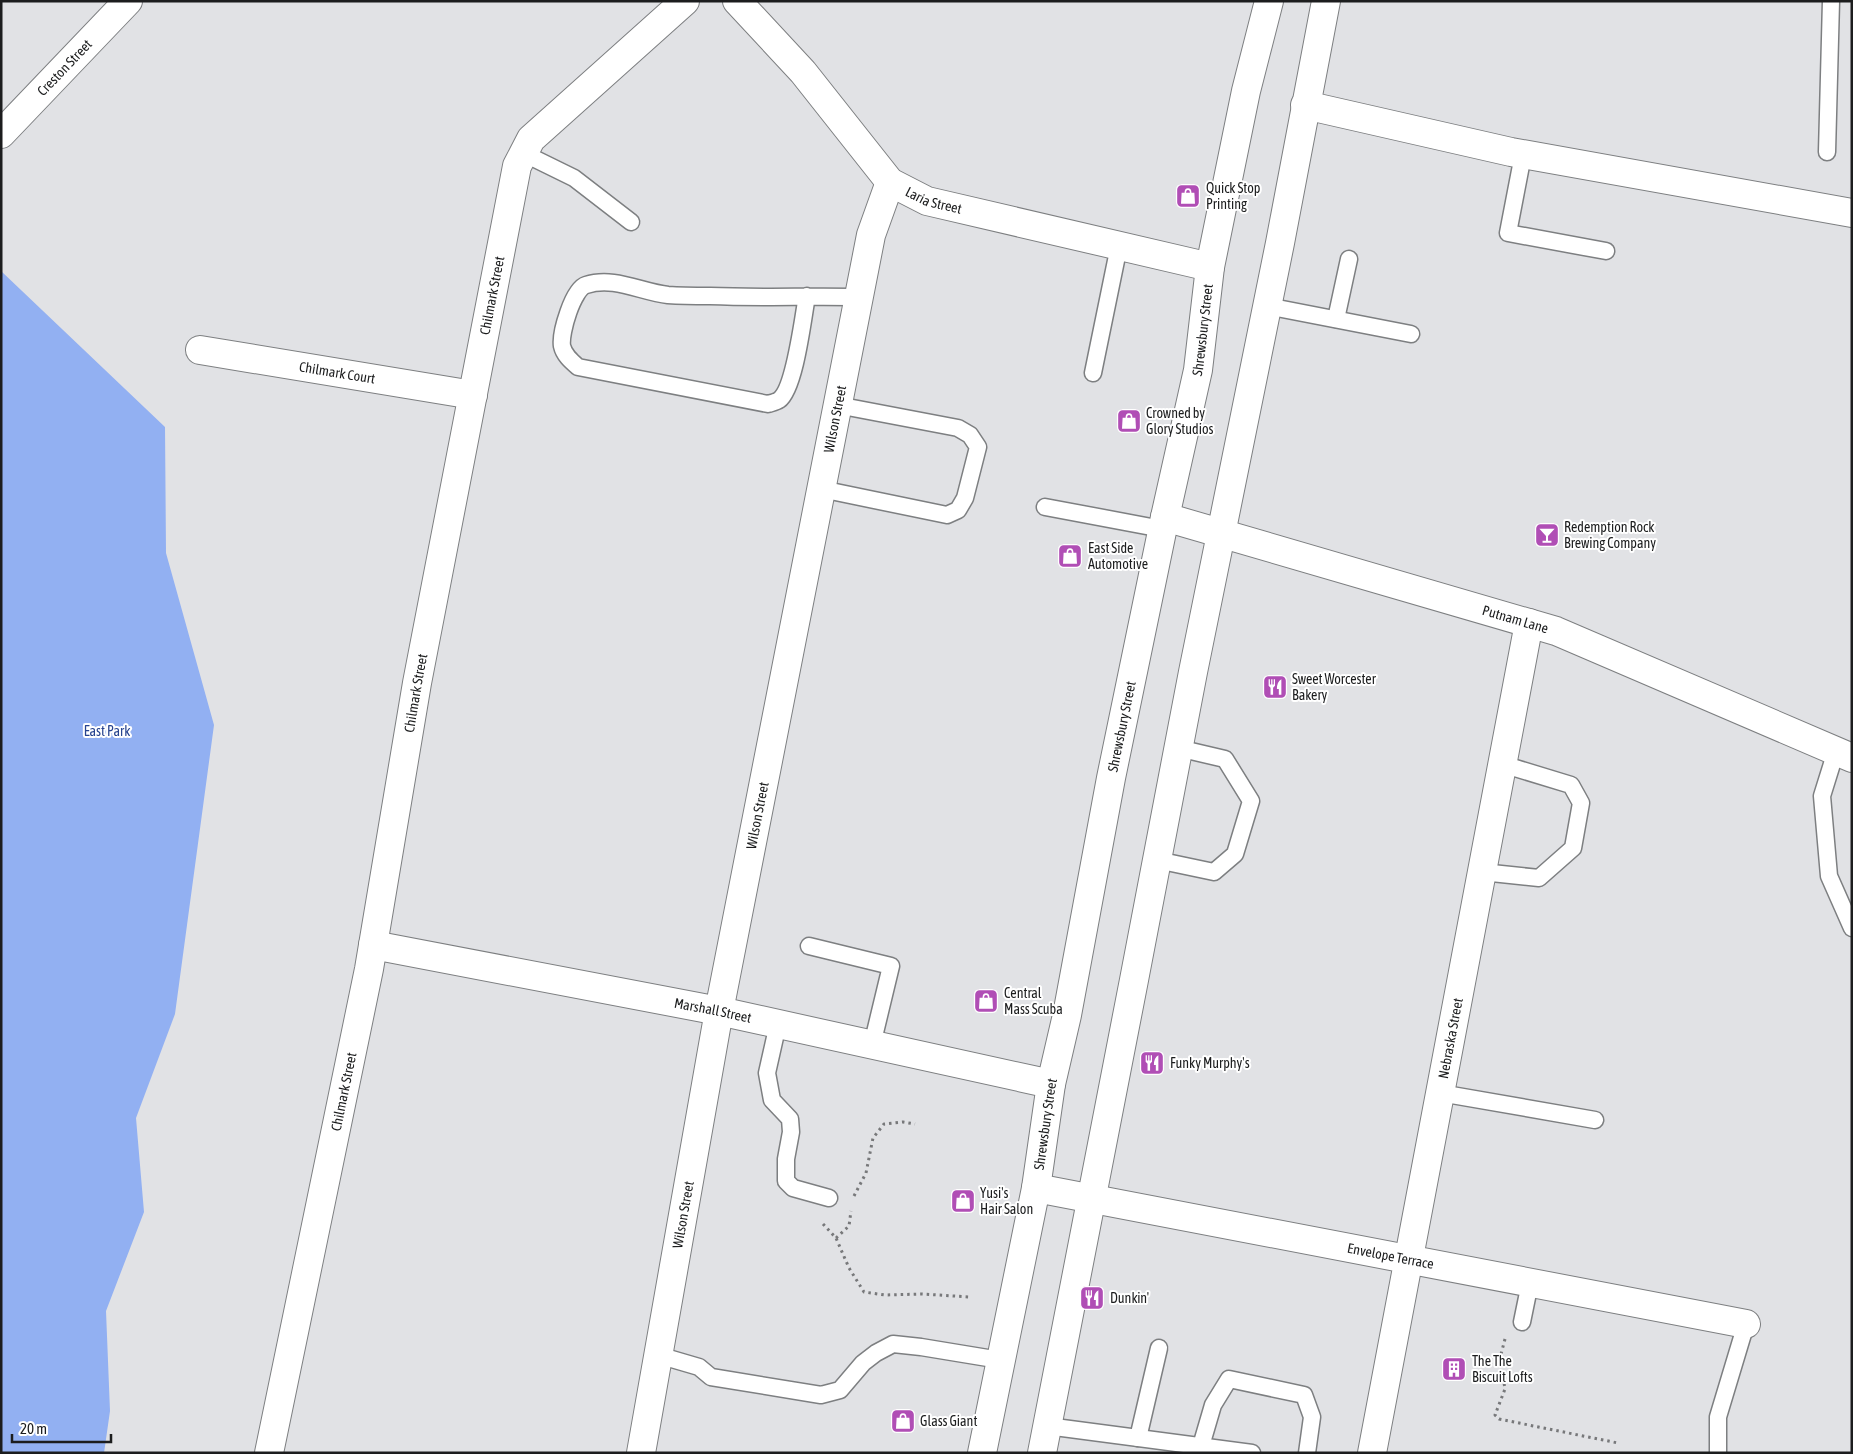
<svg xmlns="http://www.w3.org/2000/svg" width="1853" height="1454" viewBox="0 0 1853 1454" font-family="'Asap Condensed',sans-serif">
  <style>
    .forest { fill: #92b0f2 }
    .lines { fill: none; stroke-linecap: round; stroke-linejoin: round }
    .lane-casing { stroke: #7d7f81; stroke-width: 19 }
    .street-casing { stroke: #7d7f81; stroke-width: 30 }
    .primary-casing { stroke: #7d7f81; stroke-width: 30 }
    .path { stroke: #77787a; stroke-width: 3; stroke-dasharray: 2.5 4; stroke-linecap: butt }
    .lane { stroke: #fff; stroke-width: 16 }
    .street { stroke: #fff; stroke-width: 28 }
    .primary { stroke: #fff; stroke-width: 28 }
    .labels { text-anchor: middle; stroke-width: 4; stroke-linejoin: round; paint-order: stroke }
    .street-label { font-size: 14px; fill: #1c1d1e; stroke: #fff }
    .poi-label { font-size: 14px; fill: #1c1d1e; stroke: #fff; text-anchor: start }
    .park-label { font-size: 14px; fill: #26438f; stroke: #fff }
  </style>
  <rect width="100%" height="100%" fill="#e1e2e5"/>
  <path class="forest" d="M1 271 165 427 166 553 214 725 175 1014 136 1118 144 1212 106 1311 110 1411 104 1453H1Z"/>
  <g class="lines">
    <defs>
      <g id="lane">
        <path d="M1827 152 1831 1"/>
        <path d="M523 153 574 178 631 222"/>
        <path d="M1523 155 1508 233 1606 251"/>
        <path d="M807 296C803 317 795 389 779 400 776 402 771 403 768 404L578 367C571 361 564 355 562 346 560 333 573 289 586 285 614 276 641 292 668 295 682 296 696 296 710 296 760 298 809 296 859 297"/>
        <path d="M1267 306 1411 334"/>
        <path d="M1336 319 1349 259"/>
        <path d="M1093 373 1119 246"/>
        <path d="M821 489 947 515 958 510 965 498 978 447 970 435 958 428 837 405"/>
        <path d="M1045 507 1162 529"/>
        <path d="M1836 751 1822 796 1829 876 1852 928"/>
        <path d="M1157 860 1214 872 1235 854 1251 801 1225 759 1178 748"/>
        <path d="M1482 872 1539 878 1573 848 1581 803 1571 785 1502 764"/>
        <path d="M809 946 891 966 872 1045"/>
        <path d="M778 1024 767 1073 772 1100 790 1119 791 1132 786 1159V1181L793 1188 829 1198"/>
        <path d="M1440 1093 1595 1120"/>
        <path d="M1522 1322 1530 1283"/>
        <path d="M658 1355 699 1367 711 1377 821 1395 840 1390 863 1363 876 1353 893 1344 921 1347 1000 1360"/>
        <path d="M1047 1426 1252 1453"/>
        <path d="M1138 1438 1159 1348"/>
        <path d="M1201 1446 1213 1405 1229 1379 1304 1395 1312 1417 1307 1453"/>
        <path d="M1718 1453V1417L1746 1324"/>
      </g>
      <g id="street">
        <path id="s1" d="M737 1 803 72 890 182 927 201 1210 267"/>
        <path d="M1305 105 1511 152 1852 213"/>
        <path id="s2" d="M1 134 128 1"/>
        <path id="s3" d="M200 350 473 395"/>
        <path id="s4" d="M1165 517 1556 631 1852 758"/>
        <path id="s5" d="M373 945 719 1011 1051 1084"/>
        <path id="s6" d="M1036 1188 1746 1324"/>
        <path id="s7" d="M269 1453 369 969 417 683 517 166 531 139 685 1"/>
        <path id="s8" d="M641 1453 719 1011 871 235 890 182"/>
        <path id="s9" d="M1372 1453 1529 623"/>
      </g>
      <g id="primary">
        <path id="s10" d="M982 1453 1036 1188 1051 1084 1067 1015 1111 778 1165 517 1198 370 1210 267 1246 91 1269 1"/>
        <path d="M1042 1453 1134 980 1193 672 1280 243 1326 1"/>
      </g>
    </defs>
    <use href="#lane" class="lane-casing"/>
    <use href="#street" class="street-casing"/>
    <use href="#primary" class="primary-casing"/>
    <g class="path">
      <path d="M854 1196 866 1173 873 1138 884 1124 903 1122 915 1124"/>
      <path d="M823 1224 836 1238 849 1268 864 1292 885 1295 922 1294 970 1297"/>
      <path d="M836 1238 849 1226 851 1211"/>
      <path d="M1505 1339 1500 1358 1505 1389 1495 1415 1499 1419 1618 1443"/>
    </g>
    <use href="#lane" class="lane"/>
    <use href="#street" class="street"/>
    <use href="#primary" class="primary"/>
  </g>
  <defs>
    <symbol id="shop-square" viewBox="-11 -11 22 22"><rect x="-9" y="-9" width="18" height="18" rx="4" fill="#b04eb5" stroke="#fff"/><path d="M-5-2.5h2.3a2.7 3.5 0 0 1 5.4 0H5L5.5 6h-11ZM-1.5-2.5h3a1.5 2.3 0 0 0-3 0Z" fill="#fff"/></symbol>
    <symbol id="bar-square" viewBox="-11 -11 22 22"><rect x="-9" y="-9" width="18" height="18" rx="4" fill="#b04eb5" stroke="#fff"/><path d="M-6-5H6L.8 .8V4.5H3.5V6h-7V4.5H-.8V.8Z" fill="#fff"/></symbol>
    <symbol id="restaurant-square" viewBox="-11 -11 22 22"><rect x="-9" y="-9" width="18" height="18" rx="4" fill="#b04eb5" stroke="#fff"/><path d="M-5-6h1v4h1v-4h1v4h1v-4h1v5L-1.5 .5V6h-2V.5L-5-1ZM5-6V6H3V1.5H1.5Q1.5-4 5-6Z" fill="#fff"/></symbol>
    <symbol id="building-square" viewBox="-11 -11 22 22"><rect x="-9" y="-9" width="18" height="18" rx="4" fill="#b04eb5" stroke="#fff"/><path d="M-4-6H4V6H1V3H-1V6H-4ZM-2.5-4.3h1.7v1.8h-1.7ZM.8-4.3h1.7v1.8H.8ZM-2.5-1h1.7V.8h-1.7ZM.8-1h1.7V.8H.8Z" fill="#fff"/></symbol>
  </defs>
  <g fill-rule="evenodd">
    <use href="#shop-square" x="1174" y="182" width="28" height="28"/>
    <use href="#shop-square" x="1115" y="407" width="28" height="28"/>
    <use href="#bar-square" x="1533" y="521" width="28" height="28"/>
    <use href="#shop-square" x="1056" y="542" width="28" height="28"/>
    <use href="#restaurant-square" x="1261" y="673" width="28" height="28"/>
    <use href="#shop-square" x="972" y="987" width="28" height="28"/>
    <use href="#restaurant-square" x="1138" y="1049" width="28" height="28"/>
    <use href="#shop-square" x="949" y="1187" width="28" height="28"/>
    <use href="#restaurant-square" x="1078" y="1284" width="28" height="28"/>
    <use href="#building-square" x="1440" y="1355" width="28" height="28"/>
    <use href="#shop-square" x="889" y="1407" width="28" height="28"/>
  </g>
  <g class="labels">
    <g class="street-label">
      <text dy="5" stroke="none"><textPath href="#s2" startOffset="92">Creston Street</textPath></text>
      <text dy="5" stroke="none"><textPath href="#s1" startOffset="285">Laria Street</textPath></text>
      <text dy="5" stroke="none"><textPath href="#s7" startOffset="1179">Chilmark Street</textPath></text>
      <text dy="5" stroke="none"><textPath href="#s10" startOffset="1145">Shrewsbury Street</textPath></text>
      <text dy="5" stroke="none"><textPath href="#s3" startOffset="139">Chilmark Court</textPath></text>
      <text dy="5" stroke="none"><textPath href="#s8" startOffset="1052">Wilson Street</textPath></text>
      <text dy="5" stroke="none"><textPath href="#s4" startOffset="365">Putnam Lane</textPath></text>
      <text dy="5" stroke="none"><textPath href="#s7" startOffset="774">Chilmark Street</textPath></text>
      <text dy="5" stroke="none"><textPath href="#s10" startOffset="740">Shrewsbury Street</textPath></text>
      <text dy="5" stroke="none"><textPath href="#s8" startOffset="648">Wilson Street</textPath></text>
      <text dy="5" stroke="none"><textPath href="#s5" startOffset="346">Marshall Street</textPath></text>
      <text dy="5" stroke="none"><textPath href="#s9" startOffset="422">Nebraska Street</textPath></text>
      <text dy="5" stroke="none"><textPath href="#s7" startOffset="369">Chilmark Street</textPath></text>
      <text dy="5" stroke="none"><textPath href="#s10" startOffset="335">Shrewsbury Street</textPath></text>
      <text dy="5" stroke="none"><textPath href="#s8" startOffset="242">Wilson Street</textPath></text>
      <text dy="5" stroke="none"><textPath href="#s6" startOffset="361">Envelope Terrace</textPath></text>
    </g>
    <g class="poi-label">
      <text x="1206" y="193">Quick Stop<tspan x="1206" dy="16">Printing</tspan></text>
      <text x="1146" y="418">Crowned by<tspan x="1146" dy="16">Glory Studios</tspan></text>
      <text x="1564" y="532">Redemption Rock<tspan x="1564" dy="16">Brewing Company</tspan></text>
      <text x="1088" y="553">East Side<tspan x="1088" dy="16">Automotive</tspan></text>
      <text x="1292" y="684">Sweet Worcester<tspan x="1292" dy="16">Bakery</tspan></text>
      <text x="1004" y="998">Central<tspan x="1004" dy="16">Mass Scuba</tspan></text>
      <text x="1170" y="1068">Funky Murphy's</text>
      <text x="980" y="1198">Yusi's<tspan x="980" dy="16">Hair Salon</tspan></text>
      <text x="1110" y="1303">Dunkin'</text>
      <text x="1472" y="1366">The The<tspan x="1472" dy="16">Biscuit Lofts</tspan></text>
      <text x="920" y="1426">Glass Giant</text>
    </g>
    <g class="park-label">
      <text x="107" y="736">East Park</text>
    </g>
  </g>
  <rect width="1853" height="1454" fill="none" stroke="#1c1d1e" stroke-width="5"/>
  <path d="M12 1434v8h99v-8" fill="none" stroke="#1c1d1e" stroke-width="2.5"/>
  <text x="20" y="1434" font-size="15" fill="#1c1d1e" stroke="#ffffff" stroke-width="4" paint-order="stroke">20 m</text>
</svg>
